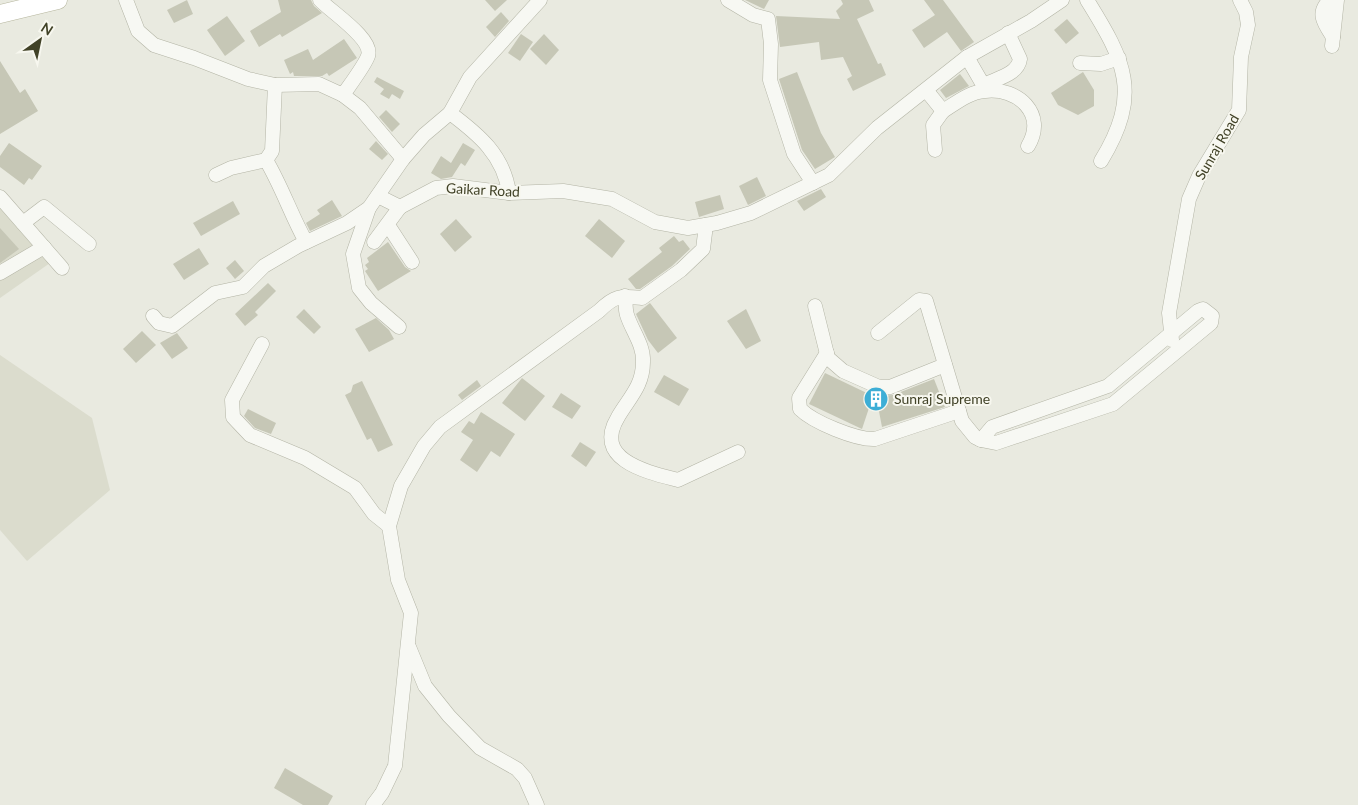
<svg xmlns="http://www.w3.org/2000/svg" width="1358" height="805" viewBox="0 0 1358 805" font-family="Lato,sans-serif">
  <style>
    .built { fill: #dbdccd }
    .building { fill: #c6c7b6 }
    .lines { fill: none; stroke-linecap: round; stroke-linejoin: round }
    .minor-casing { stroke: #b3b4a5; stroke-width: 15 }
    .major-casing { stroke: #b6b69e; stroke-width: 19 }
    .minor { stroke: #f7f8f3; stroke-width: 14 }
    .major { stroke: #fff; stroke-width: 18 }
    .labels { text-anchor: middle; stroke-width: 4; stroke-linejoin: round; paint-order: stroke }
    .street-label { font-size: 14px; fill: #414227; stroke: #f7f7ef }
    .poi-label { font-size: 14px; fill: #414227; stroke: #f7f7ef; text-anchor: start }
  </style>
  <rect width="100%" height="100%" fill="#e9eae0"/>
  <g class="built">
    <path d="M0 201 50 263 0 298Z"/>
    <path d="M0 355 92 418 110 490 27 561 0 530Z"/>
  </g>
  <g class="building">
    <path d="M187 0 193 14 174 23 167 10Z"/>
    <path d="M278 0H311L314 6 322 13 282 37 280 34 259 47 250 31 281 12Z"/>
    <path d="M485 0H507L495 11Z"/>
    <path d="M745 0H769L764 9Z"/>
    <path d="M841 0H869L874 11 857 19 878 64 881 63 886 75 853 91 847 79 852 76 843 57 821 60 819 42 780 47 776 16 840 19 836 11 843 4Z"/>
    <path d="M924 0H943L974 42 961 51 947 32 924 48 912 30 935 15Z"/>
    <path d="M501 12 509 21 495 37 486 27Z"/>
    <path d="M227 16 245 41 225 56 207 30Z"/>
    <path d="M1067 19 1079 33 1066 44 1054 30Z"/>
    <path d="M521 34 533 42 520 61 508 53Z"/>
    <path d="M544 34 559 50 546 65 530 49Z"/>
    <path d="M344 39 357 58 329 76 327 73 322 76H294L293 72 290 74 284 60 308 49 313 60Z"/>
    <path d="M0 61 20 93 25 89 38 111 0 134Z"/>
    <path d="M797 72 821 133 835 157 815 169 802 150 779 79Z"/>
    <path d="M1083 72 1094 90V106L1078 115 1058 105 1051 93Z"/>
    <path d="M960 74 969 86 946 98 940 90Z"/>
    <path d="M377 77 404 91 400 99 392 94 389 99 380 94 384 89 374 82Z"/>
    <path d="M386 110 400 124 392 132 379 117Z"/>
    <path d="M376 141 388 154 382 160 369 149Z"/>
    <path d="M9 143 42 166 32 180 29 178 24 185 0 167V156Z"/>
    <path d="M463 143 475 150 465 166 461 163 452 177 441 179 431 173 441 156 451 163Z"/>
    <path d="M757 177 766 196 748 205 739 186Z"/>
    <path d="M821 189 826 197 804 211 797 201Z"/>
    <path d="M720 195 724 209 699 217 695 202Z"/>
    <path d="M332 200 342 216 310 231 306 223 320 214 317 210Z"/>
    <path d="M233 201 240 214 201 236 193 223Z"/>
    <path d="M456 219 472 237 455 252 440 234Z"/>
    <path d="M599 219 625 241 612 258 585 236Z"/>
    <path d="M0 228 19 249 0 263Z"/>
    <path d="M674 236 679 242 683 240 690 249 672 266 640 289H636L628 279 662 252 659 248Z"/>
    <path d="M388 242 405 267 411 271 378 291 365 271 368 269 365 265 369 262 367 258Z"/>
    <path d="M199 248 209 264 184 280 173 264Z"/>
    <path d="M235 260 244 271 235 279 226 268Z"/>
    <path d="M268 283 276 291 255 312 258 315 245 326 235 314Z"/>
    <path d="M650 303 677 338 658 353 648 340 636 314Z"/>
    <path d="M304 309 321 327 314 334 296 317Z"/>
    <path d="M746 309 761 341 746 349 727 321Z"/>
    <path d="M376 318 389 330 394 339 369 352 355 329Z"/>
    <path d="M142 331 156 345 136 363 123 349Z"/>
    <path d="M177 333 188 348 172 359 160 343Z"/>
    <path d="M825 373 873 396 862 429 809 404Z"/>
    <path d="M664 375 689 389 679 406 654 392Z"/>
    <path d="M522 378 545 396 525 421 502 403Z"/>
    <path d="M934 379 945 407 882 427 876 396 893 395Z"/>
    <path d="M477 380 481 386 462 400 458 395Z"/>
    <path d="M362 381 393 445 378 452 371 438 367 440 345 395 351 392 353 385Z"/>
    <path d="M561 393 581 406 572 419 552 407Z"/>
    <path d="M248 409 276 423 271 434 255 428 244 416Z"/>
    <path d="M481 412 515 434 500 457 491 451 477 472 460 460 473 440 461 432 469 421 474 424Z"/>
    <path d="M580 442 596 452 586 467 571 456Z"/>
    <path d="M285 768 333 796 328 805H303L274 788Z"/>
  </g>
  <g class="lines">
    <defs>
      <g id="minor">
        <path d="M126 0 138 31 154 45 194 58 248 79 275 85 319 84 343 95C349 86 365 65 368 56 374 39 331 12 320 0"/>
        <path d="M728 0 753 15 768 19 771 44 770 80 794 154 813 183"/>
        <path d="M1087 0C1125 61 1142 94 1101 161"/>
        <path d="M1330 0C1316 13 1324 23 1333 37"/>
        <path d="M1332 46 1337 0"/>
        <path d="M967 57 982 83 986 84C998 78 1018 74 1020 59L1008 33"/>
        <path d="M1080 63 1101 64 1119 58"/>
        <path d="M926 90 943 111C956 103 969 92 985 91 1018 87 1047 114 1028 146"/>
        <path d="M343 95 360 108 403 159"/>
        <path d="M450 113C478 134 504 155 509 193"/>
        <path d="M935 150 933 125 943 111"/>
        <path d="M266 160C282 187 291 215 306 242"/>
        <path d="M216 175 231 168 266 160 272 151 275 85"/>
        <path d="M378 196 400 207 436 188 453 186 509 193 563 191 612 199 655 222 688 228 717 223 751 213 829 175 877 128 967 57 1031 21 1062 0"/>
        <path d="M0 197 62 268"/>
        <path d="M369 208 353 254 359 288 371 303 399 327"/>
        <path d="M23 223 44 207 89 244"/>
        <path d="M388 225 412 262"/>
        <path d="M374 242 400 207"/>
        <path d="M0 273 44 247"/>
        <path d="M625 296C626 302 625 309 627 315 632 331 644 345 643 362 643 386 629 398 618 417 592 460 647 472 678 480L738 452"/>
        <path d="M815 306 828 358 843 371 879 387H890L945 365"/>
        <path d="M1203 309 1212 316 1211 323 1113 404 996 443 981 440 992 427 1108 386 1198 311Z"/>
        <path d="M153 316 159 323 172 326 215 293 243 287 264 266 298 246 347 223 369 208 403 159 424 135 450 113 470 77 540 0"/>
        <path d="M878 333 919 300 926 301 962 421 975 437 981 440"/>
        <path d="M1172 340 1169 313 1189 199 1199 176 1239 110 1241 57 1248 25 1246 12 1240 0"/>
        <path d="M262 344 232 400 233 417 250 435 305 458 355 488 374 514 389 526"/>
        <path d="M827 353 799 398 800 409C813 422 856 440 875 439L959 411"/>
        <path d="M409 647 425 686 449 716 480 748 517 769 525 778 537 805"/>
        <path d="M373 805 382 793 395 766 411 613 398 580 389 526 401 486 424 446 440 427 599 311C615 295 620 296 642 298L681 270 703 249 706 225"/>
      </g>
      <path id="major" d="M0 14 58 0"/>
    </defs>
    <use href="#minor" class="minor-casing"/>
    <use href="#major" class="major-casing"/>
    <use href="#minor" class="minor"/>
    <use href="#major" class="major"/>
  </g>
  <defs>
    <symbol id="building-disc" viewBox="-11 -11 22 22"><circle r="9.5" fill="#3daed6" stroke="#f7f7ef"/><path d="M-4-6H4V6H1V3H-1V6H-4ZM-2.5-4.3h1.7v1.8h-1.7ZM.8-4.3h1.7v1.8H.8ZM-2.5-1h1.7V.8h-1.7ZM.8-1h1.7V.8H.8Z" fill="#fff"/></symbol>
  </defs>
  <g fill-rule="evenodd">
    <use href="#building-disc" x="862" y="385" width="28" height="28"/>
  </g>
  <g class="labels">
    <g class="street-label">
      <text transform="translate(1217 147) rotate(-60)" y="5">Sunraj Road</text>
      <text transform="translate(483 190) rotate(3)" y="5">Gaikar Road</text>
    </g>
    <g class="poi-label">
      <text x="894" y="404">Sunraj Supreme</text>
    </g>
  </g>
  <g transform="translate(40 40) rotate(33)" stroke="#f7f7ef" stroke-width="4" paint-order="stroke">
  <path d="M0-4L9 19L0 12L-9 19Z" fill="#414227"/>
  <text y="-8" font-size="14" font-weight="bold" text-anchor="middle" fill="#414227">N</text>
  </g>
</svg>
